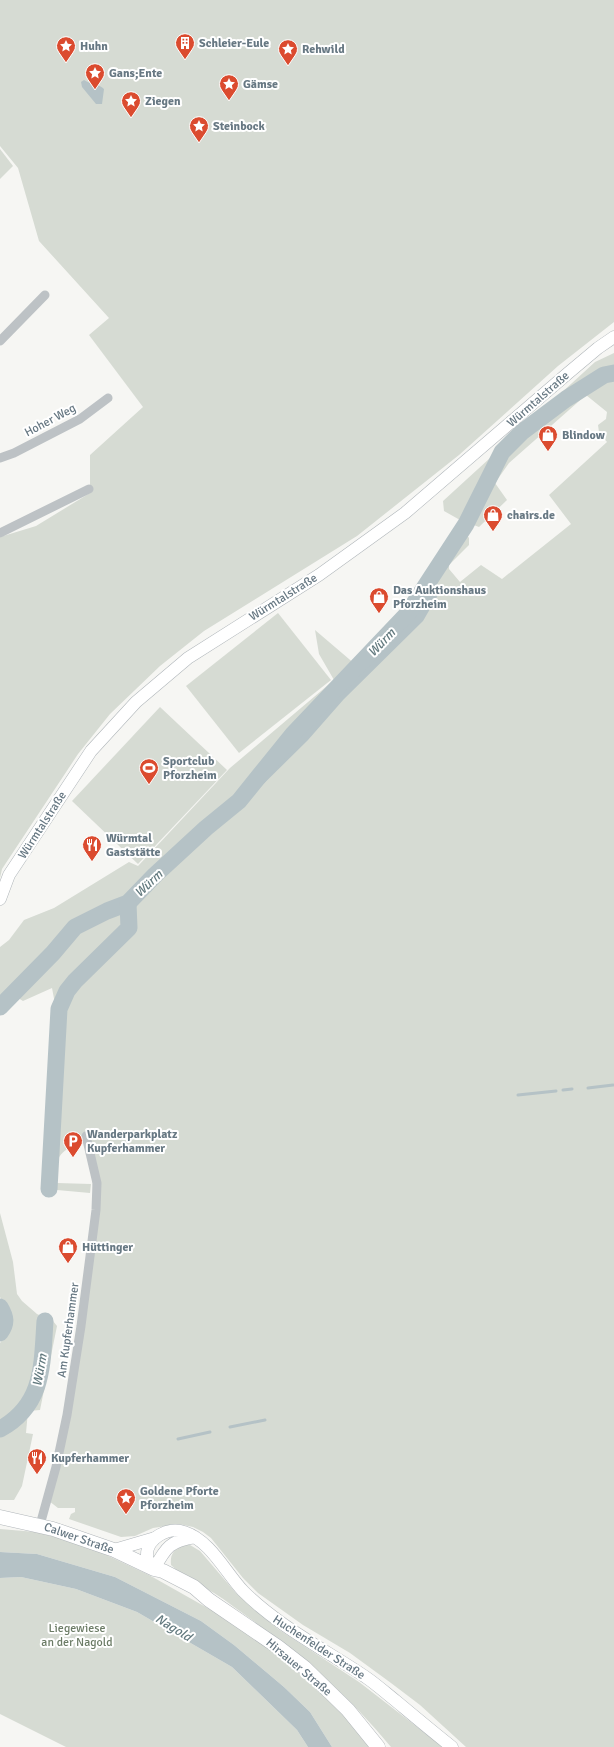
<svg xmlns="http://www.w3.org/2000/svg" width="614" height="1747" viewBox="0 0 614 1747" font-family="Signika,sans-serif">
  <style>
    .green { fill: #d6dbd3 }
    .water { fill: #b5c2c6 }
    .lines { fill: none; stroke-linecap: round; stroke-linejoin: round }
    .stream { stroke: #b5c2c6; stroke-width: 3 }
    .canal { stroke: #b5c2c6; stroke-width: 10 }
    .river { stroke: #b5c2c6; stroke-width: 17 }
    .secondary-casing { stroke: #b0b6ba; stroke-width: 13 }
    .primary-casing { stroke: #b1b6ba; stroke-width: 15 }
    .minor { stroke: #bdc2c5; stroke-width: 9 }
    .secondary { stroke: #fff; stroke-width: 12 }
    .primary { stroke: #fff; stroke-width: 14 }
    .labels { text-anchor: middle; stroke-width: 4; stroke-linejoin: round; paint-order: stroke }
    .poi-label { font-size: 12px; font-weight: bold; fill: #677883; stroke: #fff; text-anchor: start }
    .street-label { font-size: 12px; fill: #677883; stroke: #fff }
    .park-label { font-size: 12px; fill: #6b7b65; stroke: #fff }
    .water-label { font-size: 13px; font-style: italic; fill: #637a7f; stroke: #fff }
  </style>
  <rect width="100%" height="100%" fill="#f6f6f3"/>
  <g class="green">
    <path d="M0 0H614V322L558 366 459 455 357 536 204 631 160 666 110 714 78 754 2 869 0 878V537L36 526 90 493V455L143 407 89 335 109 318 39 241 18 168 0 146Z"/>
    <path d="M0 149 13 166 0 179Z"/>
    <path d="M614 353V1747H466L420 1705 391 1683 350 1653 303 1625 258 1593 243 1578 211 1538 203 1532 193 1527 179 1524 153 1528 135 1536 121 1537 69 1519 71 1514 75 1512V1508H58L49 1501 96 1227 89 1138C66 1148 51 1154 57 1183L91 1184 90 1193 46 1189 43 1181 56 1009 52 988 23 1001 10 993 0 1004V947L9 940 24 920 54 908 129 862 138 866 230 768 334 680 319 654 315 630 356 665 397 621 461 528 469 538V545L449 565V569L460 582 481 565 502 579 571 524 549 495 607 442 599 432 598 425 606 419 607 412 586 395 509 463 495 483 507 500 479 527 460 520 444 511 443 501 595 362Z"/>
    <path d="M278 613 331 680 239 753 186 686Z"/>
    <path d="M160 707 227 770 138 864 72 801Z"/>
    <path d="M0 1213 13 1262 17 1294 22 1301 37 1314 53 1321 57 1326 40 1410 28 1411 26 1433 33 1434 22 1486 14 1500H0V1343L9 1331 11 1317 0 1297Z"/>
    <path d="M0 1529 36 1532 85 1545 149 1575 227 1619 267 1646 330 1699 371 1747H332L310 1712 284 1687 234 1645 201 1621 115 1577 37 1554 0 1552Z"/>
    <path d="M181 1545H190L200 1551 236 1593 278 1629 359 1682 443 1747H391C351 1698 303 1656 252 1620 239 1611 227 1601 214 1593 199 1584 183 1577 171 1565 170 1555 173 1551 181 1545Z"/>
    <path d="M21 1577 76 1589 137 1612 232 1667 297 1730 308 1747H66L0 1714V1578Z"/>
  </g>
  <g class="water">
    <path d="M84 80C91 85 100 84 104 89L102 104H96L82 87 81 82Z"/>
    <path d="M0 1552 37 1554 115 1577 201 1621 234 1645 284 1687 310 1712 332 1747H308L297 1730 232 1667 137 1612 76 1589 21 1577 0 1578Z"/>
  </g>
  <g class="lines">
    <g class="stream">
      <path d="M588 1088 613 1085"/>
      <path d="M563 1090 572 1089"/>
      <path d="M518 1095 556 1091"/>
      <path d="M230 1427 265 1420"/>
      <path d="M178 1439 210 1432"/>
    </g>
    <path class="canal" d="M239 801 304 737 340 696 419 618 434 592"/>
    <g class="river">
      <path d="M0 1007 53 953 75 927 107 911 128 903 155 875 206 828 239 801 293 734 408 613 466 524 502 452 522 432 566 399 604 375 614 373"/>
      <path d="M49 1189 59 1009 67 991 75 981 129 928 128 903"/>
      <path d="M0 1307C6 1317 7 1323 0 1333"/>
      <path d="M0 1429C44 1405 42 1365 45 1321"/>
    </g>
    <defs>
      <g id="secondary">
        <path d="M0 899 9 875 91 751 136 702 188 658 319 575 405 513 567 374 598 348 614 337"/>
        <path d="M195 1537C170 1541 166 1547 154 1569 151 1565 147 1561 147 1556 146 1538 169 1526 184 1532 211 1541 225 1572 243 1591 279 1627 326 1650 367 1678 377 1685 386 1693 396 1701 414 1716 433 1732 452 1747"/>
        <path d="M114 1550 155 1538"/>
      </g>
      <path id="primary" d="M0 1517 53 1529 114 1550 154 1569 163 1571 194 1587 209 1600 278 1647 305 1668 348 1710 378 1747"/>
    </defs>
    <use href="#secondary" class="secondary-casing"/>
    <use href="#primary" class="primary-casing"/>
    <g class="minor">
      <path d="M0 341 45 295"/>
      <path d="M0 458 14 453 80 419 108 398"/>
      <path d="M0 533 89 489"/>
      <path d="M40 1525 56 1467 67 1415 81 1326 96 1210 97 1183 86 1136"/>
    </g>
    <use href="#secondary" class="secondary"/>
    <use href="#primary" class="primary"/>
  </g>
  <defs>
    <symbol id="building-pin" viewBox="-11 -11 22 30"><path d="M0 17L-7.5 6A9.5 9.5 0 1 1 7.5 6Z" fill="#db4b2f" stroke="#fff"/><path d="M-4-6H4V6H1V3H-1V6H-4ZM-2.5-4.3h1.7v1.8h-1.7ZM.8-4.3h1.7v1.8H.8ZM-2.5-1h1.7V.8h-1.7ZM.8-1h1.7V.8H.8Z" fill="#fff"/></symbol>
    <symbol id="sight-pin" viewBox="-11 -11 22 30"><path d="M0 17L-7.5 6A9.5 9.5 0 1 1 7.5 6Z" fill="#db4b2f" stroke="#fff"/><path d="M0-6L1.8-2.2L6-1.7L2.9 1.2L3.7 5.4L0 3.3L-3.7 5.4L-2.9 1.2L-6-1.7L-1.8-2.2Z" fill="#fff"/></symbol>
    <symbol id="shop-pin" viewBox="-11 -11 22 30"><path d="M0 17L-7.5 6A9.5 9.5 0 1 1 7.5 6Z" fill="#db4b2f" stroke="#fff"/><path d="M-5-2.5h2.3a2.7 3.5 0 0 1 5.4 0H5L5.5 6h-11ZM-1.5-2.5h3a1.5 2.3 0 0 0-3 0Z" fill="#fff"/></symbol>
    <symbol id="stadium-pin" viewBox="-11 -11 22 30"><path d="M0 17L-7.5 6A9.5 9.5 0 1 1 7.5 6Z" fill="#db4b2f" stroke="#fff"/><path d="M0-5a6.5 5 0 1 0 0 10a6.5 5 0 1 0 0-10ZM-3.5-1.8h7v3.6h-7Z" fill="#fff"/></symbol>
    <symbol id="restaurant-pin" viewBox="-11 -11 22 30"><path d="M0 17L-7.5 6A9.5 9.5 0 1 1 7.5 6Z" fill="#db4b2f" stroke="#fff"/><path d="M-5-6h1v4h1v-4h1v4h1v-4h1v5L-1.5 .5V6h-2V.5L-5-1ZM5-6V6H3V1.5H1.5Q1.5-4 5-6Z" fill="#fff"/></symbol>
    <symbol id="parking-pin" viewBox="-11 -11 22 30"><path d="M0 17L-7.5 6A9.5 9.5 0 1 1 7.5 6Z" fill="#db4b2f" stroke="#fff"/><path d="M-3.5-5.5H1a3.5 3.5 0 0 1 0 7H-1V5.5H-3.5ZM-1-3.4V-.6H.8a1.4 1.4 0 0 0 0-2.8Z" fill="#fff"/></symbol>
  </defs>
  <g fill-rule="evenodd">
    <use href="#building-pin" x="174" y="32" width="22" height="30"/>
    <use href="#sight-pin" x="55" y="35" width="22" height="30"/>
    <use href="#sight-pin" x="277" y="38" width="22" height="30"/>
    <use href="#sight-pin" x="84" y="62" width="22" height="30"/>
    <use href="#sight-pin" x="218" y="73" width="22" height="30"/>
    <use href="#sight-pin" x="120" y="90" width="22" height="30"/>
    <use href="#sight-pin" x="188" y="115" width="22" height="30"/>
    <use href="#shop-pin" x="537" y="424" width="22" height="30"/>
    <use href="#shop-pin" x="482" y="504" width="22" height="30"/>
    <use href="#shop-pin" x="368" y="586" width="22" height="30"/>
    <use href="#stadium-pin" x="138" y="757" width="22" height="30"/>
    <use href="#restaurant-pin" x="81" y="834" width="22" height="30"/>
    <use href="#parking-pin" x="62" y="1130" width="22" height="30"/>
    <use href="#shop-pin" x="57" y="1236" width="22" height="30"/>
    <use href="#restaurant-pin" x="26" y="1447" width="22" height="30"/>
    <use href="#sight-pin" x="115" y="1487" width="22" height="30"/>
  </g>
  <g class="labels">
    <g class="poi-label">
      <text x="199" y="47">Schleier-Eule</text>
      <text x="80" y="50">Huhn</text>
      <text x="302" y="53">Rehwild</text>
      <text x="109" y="77">Gans;Ente</text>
      <text x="243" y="88">Gämse</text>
      <text x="145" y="105">Ziegen</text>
      <text x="213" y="130">Steinbock</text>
      <text x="562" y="439">Blindow</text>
      <text x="507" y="519">chairs.de</text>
      <text x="393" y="594">Das Auktionshaus<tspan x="393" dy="14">Pforzheim</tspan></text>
      <text x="163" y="765">Sportclub<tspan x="163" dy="14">Pforzheim</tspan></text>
      <text x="106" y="842">Würmtal<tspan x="106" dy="14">Gaststätte</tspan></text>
      <text x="87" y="1138">Wanderparkplatz<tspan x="87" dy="14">Kupferhammer</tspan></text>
      <text x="82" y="1251">Hüttinger</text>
      <text x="51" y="1462">Kupferhammer</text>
      <text x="140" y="1495">Goldene Pforte<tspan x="140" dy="14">Pforzheim</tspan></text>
    </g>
    <g class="street-label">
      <text transform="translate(538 399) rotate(-41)" y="4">Würmtalstraße</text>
      <text transform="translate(50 420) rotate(-28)" y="4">Hoher Weg</text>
      <text transform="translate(283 597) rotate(-32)" y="4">Würmtalstraße</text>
      <text transform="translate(42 825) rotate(-57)" y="4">Würmtalstraße</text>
      <text transform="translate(68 1330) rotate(-82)" y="4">Am Kupferhammer</text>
      <text transform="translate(79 1538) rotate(19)" y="4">Calwer Straße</text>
      <text transform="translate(319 1647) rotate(33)" y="4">Huchenfelder Straße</text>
      <text transform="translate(299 1667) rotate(40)" y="4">Hirsauer Straße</text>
    </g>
    <g class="park-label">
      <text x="77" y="1632">Liegewiese<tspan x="77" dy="14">an der Nagold</tspan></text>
    </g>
    <g class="water-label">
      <text transform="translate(381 642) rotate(-46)" y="5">Würm</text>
      <text transform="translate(148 883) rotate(-43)" y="5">Würm</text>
      <text transform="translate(39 1370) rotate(-80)" y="5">Würm</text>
      <text transform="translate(174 1627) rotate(32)" y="5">Nagold</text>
    </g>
  </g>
</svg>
